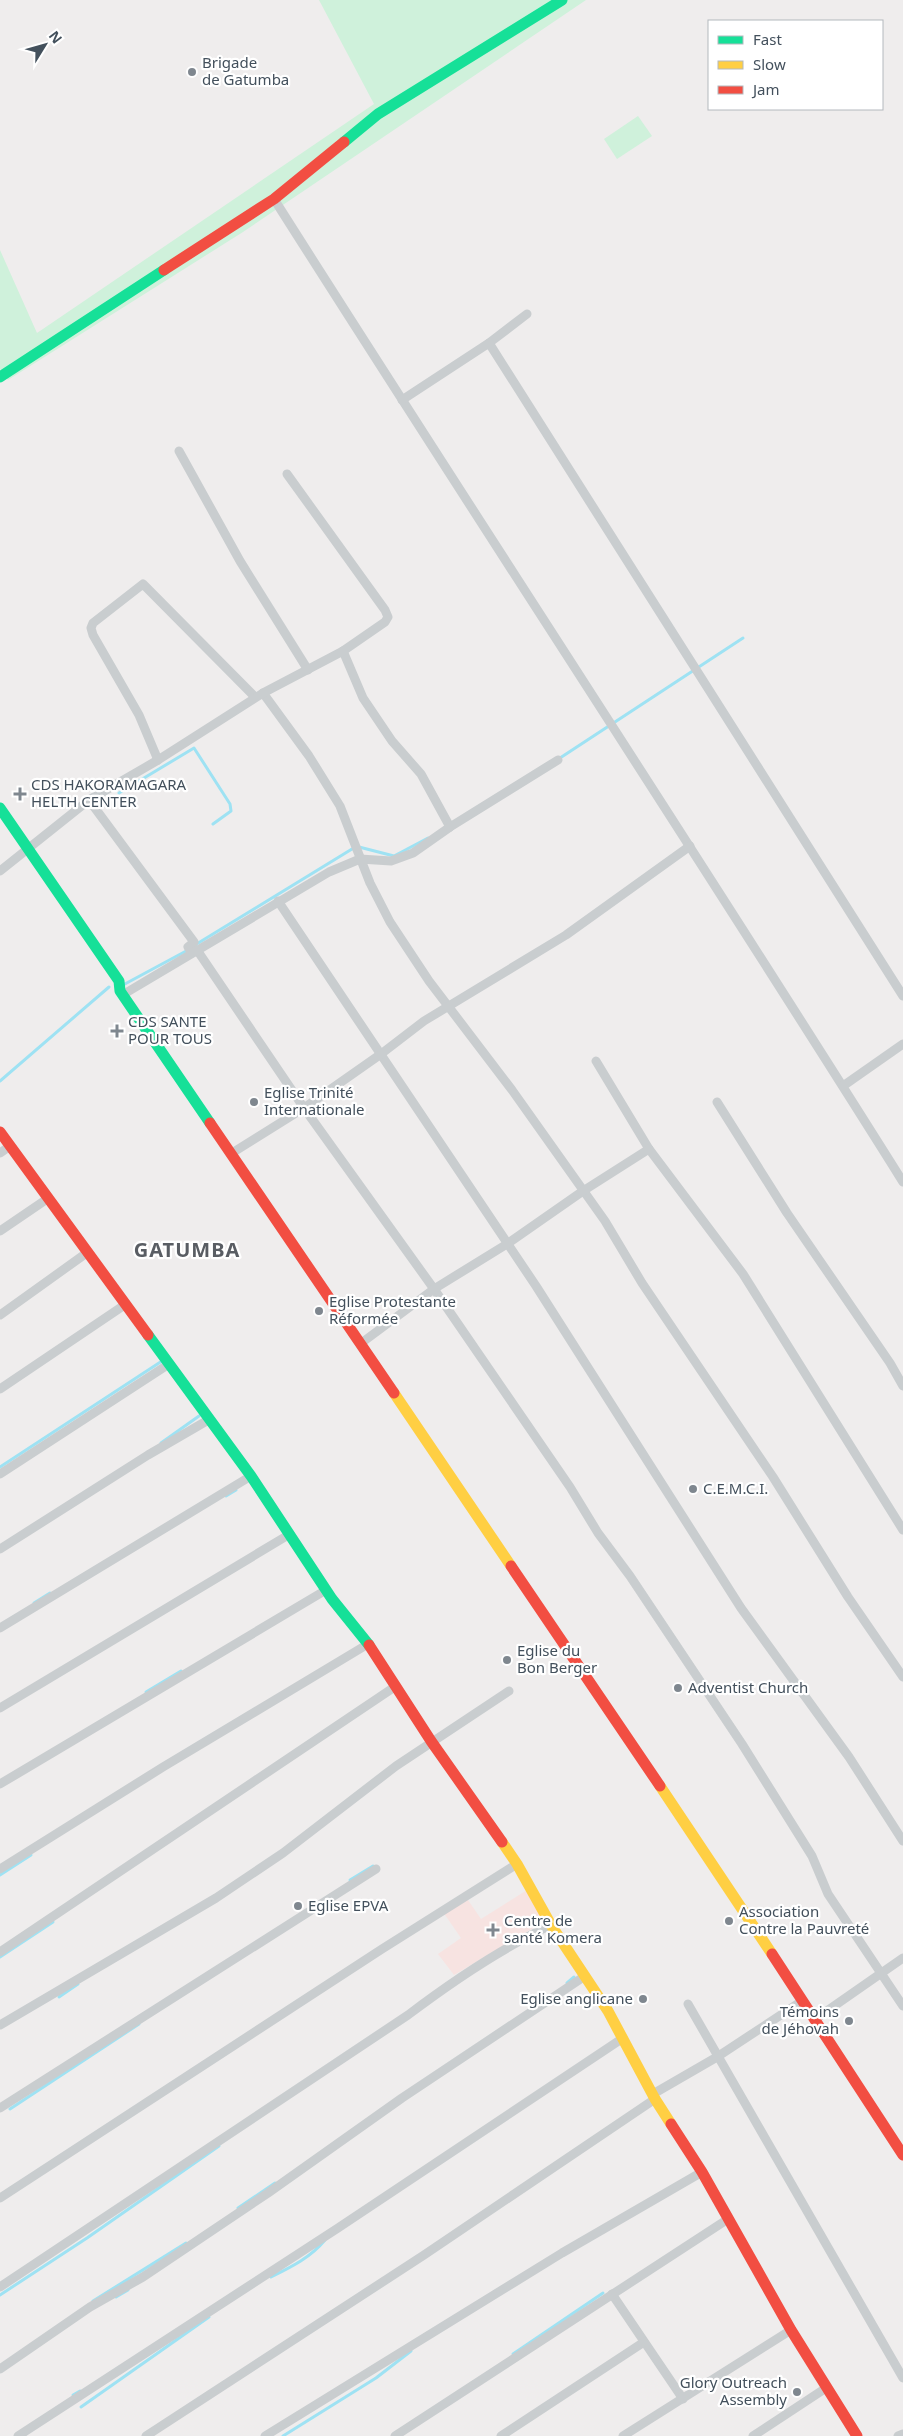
<svg xmlns="http://www.w3.org/2000/svg" width="903" height="2436" viewBox="0 0 903 2436" font-family="'Noto Sans',sans-serif">
  <style>
    .medical { fill: #f7e3e1 }
    .green { fill: #cff1db }
    .lines { fill: none; stroke-linecap: round; stroke-linejoin: round }
    .stream { stroke: #9ee2f3; stroke-width: 3 }
    .street { stroke: #c9cdcf; stroke-width: 9 }
    .fast { stroke: #16e098; stroke-width: 11 }
    .slow { stroke: #ffcf43; stroke-width: 11 }
    .jam { stroke: #f24e42; stroke-width: 11 }
    .poi-dot { fill: #7f878f; stroke: #fff; stroke-width: 2 }
    .labels { text-anchor: middle; stroke-width: 4.5; stroke-linejoin: round; paint-order: stroke }
    .poi-label { font-size: 15px; fill: #43505c; stroke: #fff; text-anchor: start }
    .district-label { font-size: 20px; font-weight: bold; letter-spacing: 1px; fill: #595d63; stroke: #fff }
  </style>
  <rect width="100%" height="100%" fill="#efeded"/>
  <path class="medical" d="M527 1890 545 1921 454 1975 438 1954 461 1938 443 1912 466 1897 481 1919Z"/>
  <g class="green">
    <path d="M319 0H586L243 232 8 380 0 369V250L37 333 374 104Z"/>
    <path d="M638 116 652 136 617 159 604 139Z"/>
  </g>
  <g class="lines">
    <g class="stream">
      <path d="M560 758 743 638"/>
      <path d="M119 793 194 748 230 804 231 811 213 824"/>
      <path d="M195 945 352 849 359 847 394 856 428 838"/>
      <path d="M123 985 188 950"/>
      <path d="M0 1081 109 987"/>
      <path d="M161 1443 199 1416"/>
      <path d="M0 1467 162 1361"/>
      <path d="M226 1496 236 1490"/>
      <path d="M34 1603 50 1593"/>
      <path d="M146 1692 181 1671"/>
      <path d="M0 1875 31 1855"/>
      <path d="M350 1880 373 1866"/>
      <path d="M0 1957 53 1922"/>
      <path d="M567 1983 574 1977"/>
      <path d="M59 1997 78 1984"/>
      <path d="M10 2109 139 2024"/>
      <path d="M238 2208 275 2183"/>
      <path d="M271 2277C291 2267 310 2258 325 2240"/>
      <path d="M0 2295 87 2238 219 2146"/>
      <path d="M116 2297 128 2290"/>
      <path d="M93 2301 186 2243"/>
      <path d="M513 2354 603 2293"/>
      <path d="M73 2395 80 2391"/>
      <path d="M81 2407 209 2317"/>
      <path d="M283 2436 376 2378 411 2351"/>
    </g>
    <g class="street">
      <path d="M274 199C482 527 696 852 903 1182"/>
      <path d="M489 343 527 314"/>
      <path d="M402 400 489 343 903 996"/>
      <path d="M179 451 240 561 308 670"/>
      <path d="M343 651 363 698 392 741 421 774 450 827"/>
      <path d="M263 693 309 756 340 806 370 883 390 922 429 981 512 1090 605 1221 642 1283 773 1477 848 1597 903 1677"/>
      <path d="M158 760 139 715 93 635 91 628 93 623 143 584 255 697"/>
      <path d="M89 800 194 942 188 947 192 953"/>
      <path d="M0 871 89 800 158 760 263 693 343 651 385 622 388 617 385 610 287 474"/>
      <path d="M278 901 536 1286 741 1608 849 1757 903 1841"/>
      <path d="M197 950 304 1108 434 1289 570 1487 598 1533 630 1576 742 1744 812 1856 828 1894 903 2006"/>
      <path d="M124 994 329 872 360 859 391 861 413 853 450 827 558 760"/>
      <path d="M596 1061 649 1149 743 1274 903 1530"/>
      <path d="M843 1086 903 1044"/>
      <path d="M717 1102 787 1213 890 1363 903 1386"/>
      <path d="M0 1153 10 1146"/>
      <path d="M232 1153 304 1108 381 1054 424 1021 566 935 690 846"/>
      <path d="M0 1231 47 1199"/>
      <path d="M0 1315 88 1252"/>
      <path d="M360 1344 434 1289 507 1244 583 1191 649 1149"/>
      <path d="M0 1389 126 1304"/>
      <path d="M0 1474 169 1364"/>
      <path d="M0 1549 148 1455 210 1419"/>
      <path d="M0 1628 251 1476"/>
      <path d="M0 1708 290 1534"/>
      <path d="M0 1784 326 1590"/>
      <path d="M0 1869 163 1767 368 1644"/>
      <path d="M0 1952 396 1686"/>
      <path d="M688 2004 903 2378"/>
      <path d="M814 2020 903 1958"/>
      <path d="M0 2025 216 1898 283 1853 396 1766 509 1691"/>
      <path d="M653 2094 717 2057 802 2001"/>
      <path d="M0 2108 376 1869"/>
      <path d="M0 2198 382 1949 517 1864"/>
      <path d="M0 2287 408 2015C453 1981 500 1949 551 1925"/>
      <path d="M612 2294 683 2399"/>
      <path d="M0 2369 90 2307 143 2277 268 2193 402 2098 585 1976"/>
      <path d="M18 2436 338 2228 623 2038"/>
      <path d="M146 2436 424 2255 655 2099"/>
      <path d="M265 2436 562 2253 702 2172"/>
      <path d="M395 2436 728 2219"/>
      <path d="M501 2436 644 2342"/>
      <path d="M623 2436 791 2330"/>
      <path d="M753 2436 826 2388"/>
      <path d="M898 2436 903 2434"/>
    </g>
    <g class="fast">
      <path d="M344 142 378 114 562 0"/>
      <path d="M0 377 164 270"/>
      <path d="M0 808 119 981 120 991 210 1123"/>
      <path d="M148 1335 251 1476 332 1599 369 1645"/>
    </g>
    <g class="slow">
      <path d="M394 1393 511 1566"/>
      <path d="M660 1786 772 1954"/>
      <path d="M502 1842 517 1864 551 1925 608 2011 655 2099 671 2124"/>
    </g>
    <g class="jam">
      <path d="M164 270 274 199 344 142"/>
      <path d="M210 1123 394 1393"/>
      <path d="M0 1132 148 1335"/>
      <path d="M511 1566 660 1786"/>
      <path d="M369 1645 431 1741 502 1842"/>
      <path d="M772 1954 903 2155"/>
      <path d="M671 2124 702 2172 791 2330 857 2436"/>
    </g>
  </g>
  <g class="poi-dot">
    <circle cx="192" cy="72" r="5"/>
    <path d="M17.5 786.5h5v5h5v5h-5v5h-5v-5h-5v-5h5z"/>
    <path d="M114.5 1023.5h5v5h5v5h-5v5h-5v-5h-5v-5h5z"/>
    <circle cx="254" cy="1102" r="5"/>
    <circle cx="319" cy="1311" r="5"/>
    <circle cx="693" cy="1489" r="5"/>
    <circle cx="507" cy="1660" r="5"/>
    <circle cx="678" cy="1688" r="5"/>
    <circle cx="298" cy="1906" r="5"/>
    <circle cx="729" cy="1921" r="5"/>
    <path d="M490.5 1922.5h5v5h5v5h-5v5h-5v-5h-5v-5h5z"/>
    <circle cx="643" cy="1999" r="5"/>
    <circle cx="849" cy="2021" r="5"/>
    <circle cx="797" cy="2392" r="5"/>
  </g>
  <g class="labels">
    <g class="poi-label">
      <text x="202" y="68">Brigade<tspan x="202" dy="17">de Gatumba</tspan></text>
      <text x="31" y="790">CDS HAKORAMAGARA<tspan x="31" dy="17">HELTH CENTER</tspan></text>
      <text x="128" y="1027">CDS SANTE<tspan x="128" dy="17">POUR TOUS</tspan></text>
      <text x="264" y="1098">Eglise Trinité<tspan x="264" dy="17">Internationale</tspan></text>
      <text x="329" y="1307">Eglise Protestante<tspan x="329" dy="17">Réformée</tspan></text>
      <text x="703" y="1494">C.E.M.C.I.</text>
      <text x="517" y="1656">Eglise du<tspan x="517" dy="17">Bon Berger</tspan></text>
      <text x="688" y="1693">Adventist Church</text>
      <text x="308" y="1911">Eglise EPVA</text>
      <text x="739" y="1917">Association<tspan x="739" dy="17">Contre la Pauvreté</tspan></text>
      <text x="504" y="1926">Centre de<tspan x="504" dy="17">santé Komera</tspan></text>
      <text x="633" y="2004" text-anchor="end">Eglise anglicane</text>
      <text x="839" y="2017" text-anchor="end">Témoins<tspan x="839" dy="17">de Jéhovah</tspan></text>
      <text x="787" y="2388" text-anchor="end">Glory Outreach<tspan x="787" dy="17">Assembly</tspan></text>
    </g>
    <g class="district-label">
      <text x="187" y="1257">GATUMBA</text>
    </g>
  </g>
  <rect x="708" y="20" width="175" height="90" fill="#ffffff" stroke="#b4b9be"/>
  <rect x="718" y="36" width="25" height="8" fill="#16e098" stroke="#b4b9be"/>
  <text x="753" y="45" font-size="15" fill="#43505c">Fast</text>
  <rect x="718" y="61" width="25" height="8" fill="#ffcf43" stroke="#b4b9be"/>
  <text x="753" y="70" font-size="15" fill="#43505c">Slow</text>
  <rect x="718" y="86" width="25" height="8" fill="#f24e42" stroke="#b4b9be"/>
  <text x="753" y="95" font-size="15" fill="#43505c">Jam</text>
  <g transform="translate(45 45) rotate(53)" stroke="#ffffff" stroke-width="4" paint-order="stroke">
  <path d="M0-4L9 19L0 12L-9 19Z" fill="#43505c"/>
  <text y="-8" font-size="14" font-weight="bold" text-anchor="middle" fill="#43505c">N</text>
  </g>
</svg>
